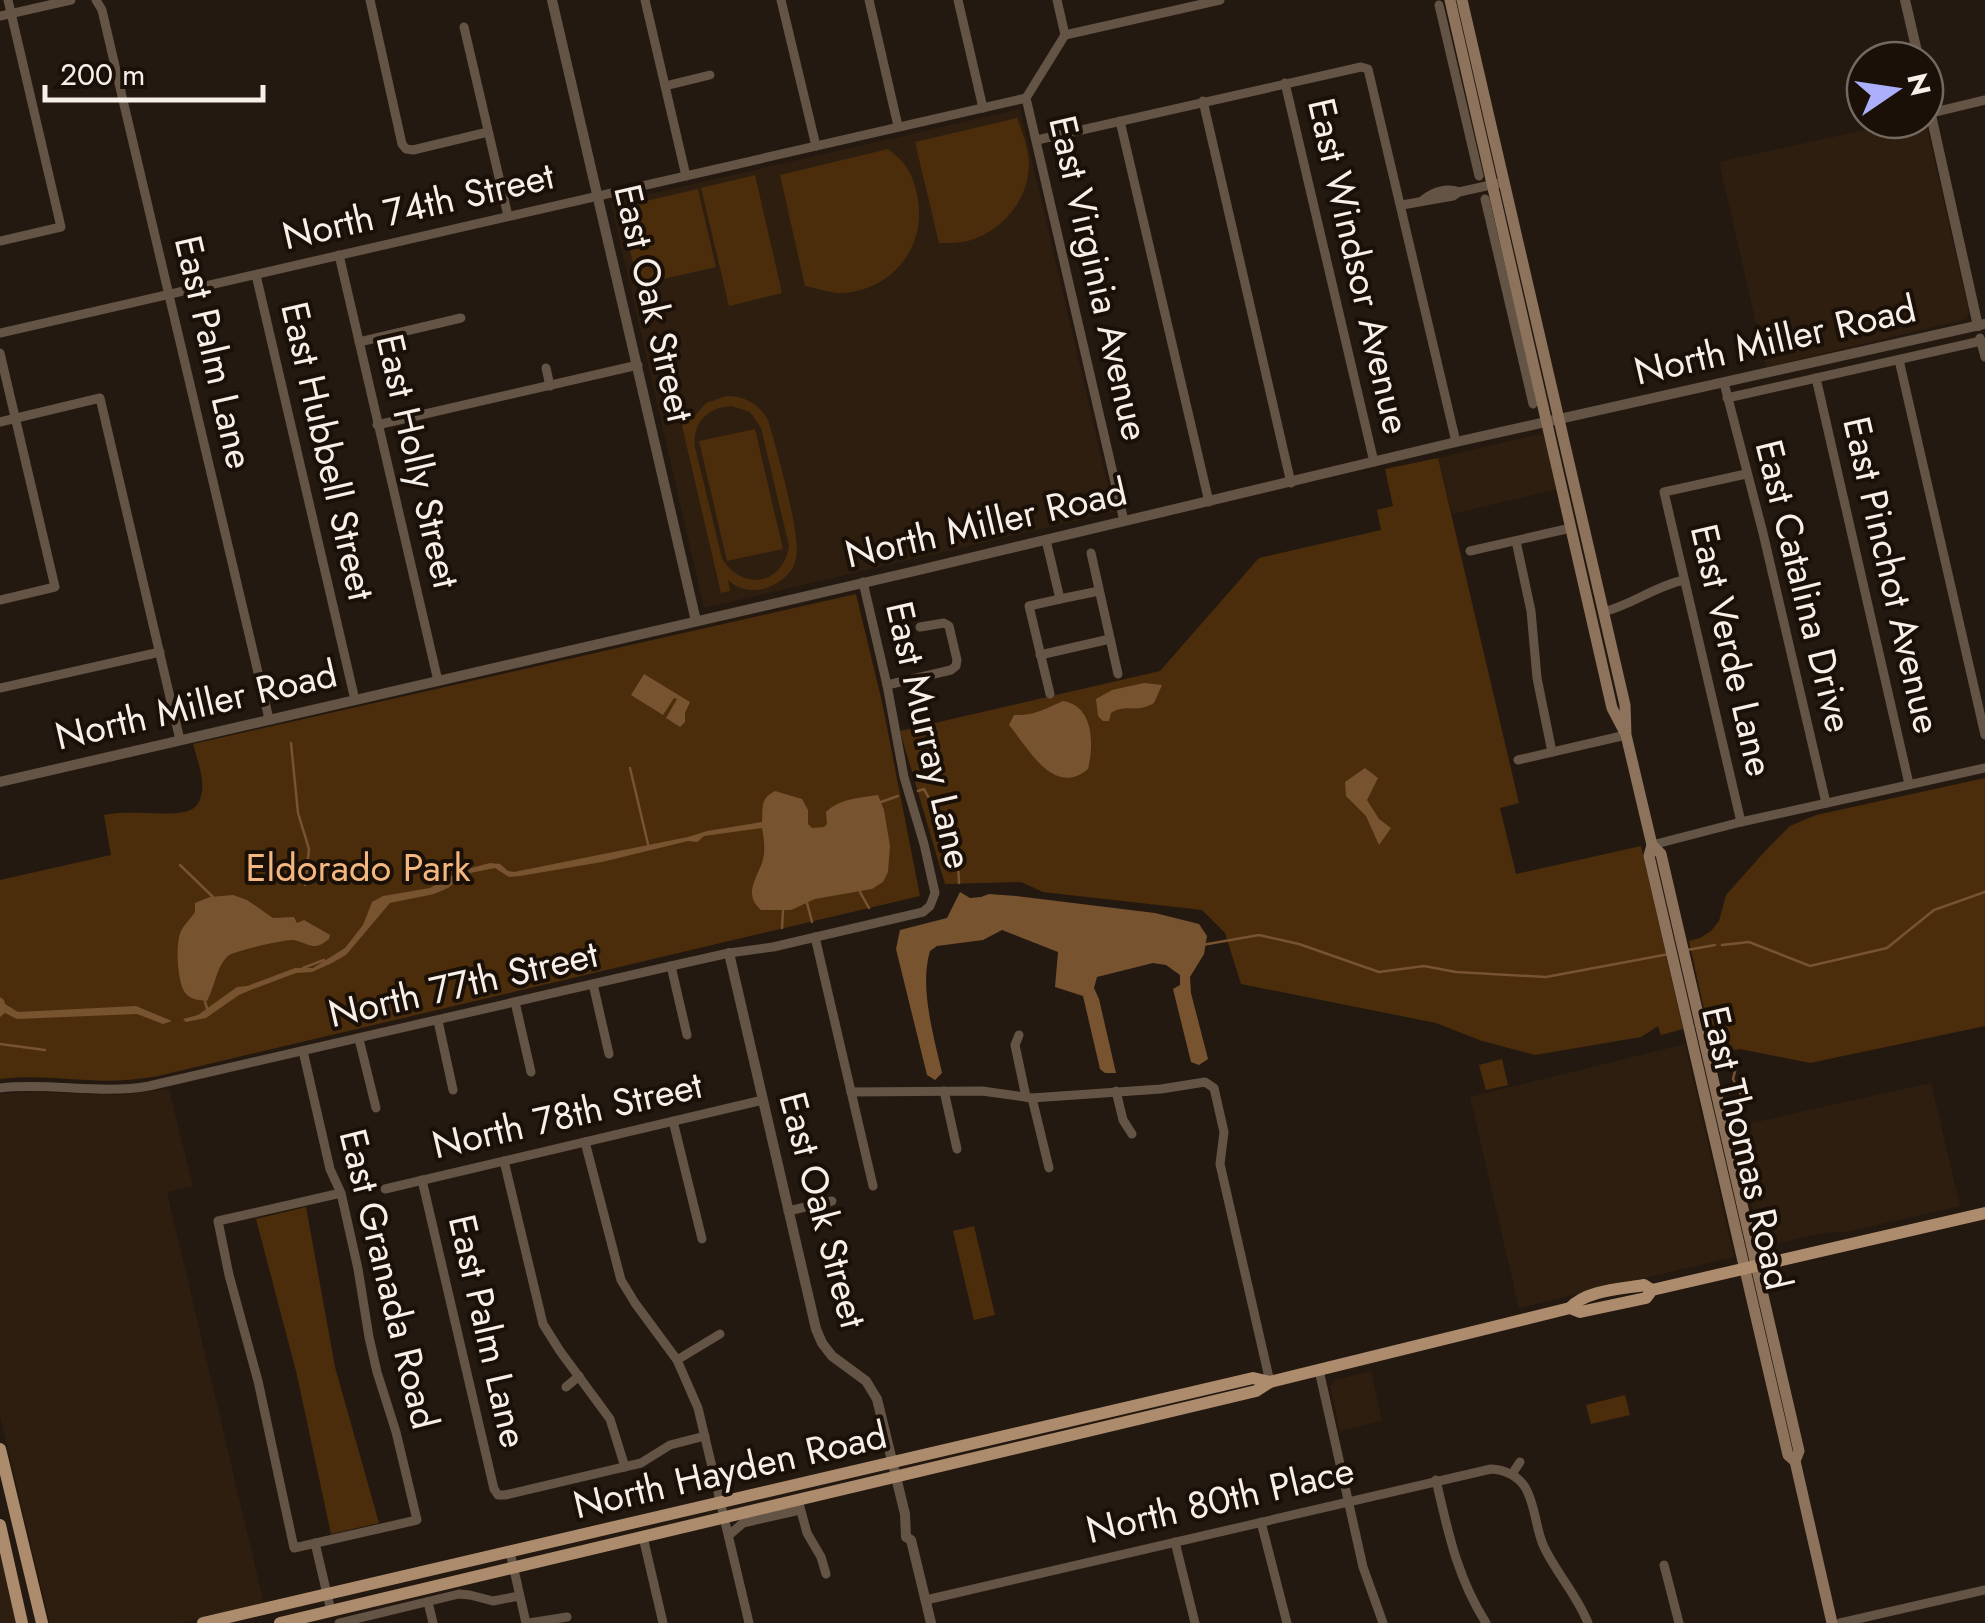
<svg xmlns="http://www.w3.org/2000/svg" width="1985" height="1623" viewBox="0 0 1985 1623" font-family="Jost,sans-serif">
  <style>
    .built { fill: #2d1e0f }
    .green { fill: #4b2d0c; fill-rule: evenodd }
    .water { fill: #775330 }
    .lines { fill: none; stroke-linecap: round; stroke-linejoin: round }
    .stream { stroke: #775330; stroke-width: 2.5 }
    .minor { stroke: #645445; stroke-width: 9 }
    .tertiary { stroke: #645445; stroke-width: 10 }
    .secondary { stroke: #8d735c; stroke-width: 11 }
    .primary { stroke: #ad8c6d; stroke-width: 12 }
    .labels { text-anchor: middle; stroke-width: 8; stroke-linejoin: round; paint-order: stroke }
    .street-label { font-size: 38px; fill: #f7efe9; stroke: #1b1007 }
    .park-label { font-size: 38px; fill: #f3b780; stroke: #1b1007 }
  </style>
  <rect width="100%" height="100%" fill="#241910"/>
  <g class="built">
    <path d="M1020 109 1114 512 704 608 611 203Z"/>
    <path d="M1925 119 1969 313 1967 319 1766 367 1719 162 1910 120Z"/>
    <path d="M1534 435H1542L1547 440 1558 489 1452 514 1438 458Z"/>
    <path d="M1685 1044 1734 1257 1519 1308 1470 1097Z"/>
    <path d="M1931 1083 1960 1206 1847 1232 1823 1233 1765 1246 1758 1243 1756 1240V1222L1738 1146 1729 1128Z"/>
    <path d="M169 1089 193 1186 167 1192 264 1604 181 1623H50L0 1416V1094L33 1092 118 1095Z"/>
    <path d="M1371 1371 1382 1421 1340 1431 1330 1386 1336 1380Z"/>
    <path d="M0 1554 16 1623H0Z"/>
  </g>
  <g class="green">
    <path d="M1017 118C1023 133 1028 147 1029 164 1029 201 999 235 963 242 955 243 947 243 939 243L915 142Z"/>
    <path d="M888 149C894 154 901 159 905 165 914 177 918 195 919 210 921 254 888 290 843 293 831 294 817 288 805 286L780 175Z"/>
    <path d="M755 175 782 293 729 306 701 188Z"/>
    <path d="M698 189 716 267 638 285 620 207Z"/>
    <path d="M727 396C745 396 759 404 768 420 776 447 801 534 796 558 794 571 783 581 771 586 757 593 740 591 728 580L730 591 721 593 680 417 689 415 691 420 706 403ZM732 406 750 412 761 428 789 546C783 585 742 592 722 558L695 447C692 423 708 407 732 406Z"/>
    <path d="M755 429 783 549 727 561 699 441Z"/>
    <path d="M1438 458 1519 803 1500 808 1516 874 1641 846 1683 1029 1661 1035 1658 1026 1641 1037 1535 1055 1482 1041 1436 1023 1241 984 1225 933 1202 910 1043 892 1021 882 945 884 900 731 1160 671 1259 558 1381 530 1377 510 1393 506 1385 469Z"/>
    <path d="M856 594 882 702 920 896 158 1076C135 1080 111 1082 87 1080 58 1079 29 1075 0 1079V880L111 855 104 815C127 809 175 818 190 810 198 807 201 799 202 791 204 776 197 759 193 744Z"/>
    <path d="M1985 778V1026L1810 1063 1740 1049 1714 1054 1689 941 1700 938 1711 931 1719 921 1726 895 1767 849 1790 826 1816 815Z"/>
    <path d="M1502 1059 1508 1085 1486 1090 1479 1065Z"/>
    <path d="M306 1207 335 1367 379 1523 331 1534 297 1375 256 1219Z"/>
    <path d="M974 1226 995 1315 974 1320 953 1231Z"/>
    <path d="M1625 1395 1630 1415 1591 1424 1586 1405Z"/>
  </g>
  <g class="water">
    <path d="M644 674 690 702 685 713V722L680 727 666 718 677 699 674 698 663 715 631 695Z"/>
    <path d="M1144 683 1162 685 1154 703C1136 714 1126 703 1111 713L1109 721H1103L1098 716 1096 699 1112 690Z"/>
    <path d="M1063 701C1094 706 1094 744 1088 769 1054 798 1028 748 1009 725L1014 715C1034 716 1045 709 1063 701Z"/>
    <path d="M1365 768 1378 778 1367 800 1379 819 1391 828 1379 845 1366 816 1346 796 1345 782Z"/>
    <path d="M775 791 802 799 808 810V824L812 828 824 827 827 824 826 812C841 798 859 798 878 795L884 810 890 846 888 872 883 882 872 889 815 899 791 910H761C744 895 755 881 762 863 766 851 764 839 762 828L704 836 697 842 688 841 602 862 520 876 509 877 495 868 465 874 448 888 434 894 390 903 346 955 332 963 312 972 296 973 253 989 239 995 206 1018 186 1022 183 1019 198 1015 237 987 247 986 295 968H313L345 948 363 925 372 902 383 896 430 888 460 871 490 863 500 864 508 871 514 872 688 837 707 831 762 822C763 807 760 799 775 791Z"/>
    <path d="M960 892 970 898 981 897 989 894 1016 896 1155 913 1199 924 1207 936 1204 954 1190 977 1191 993 1208 1059 1199 1065 1191 1062 1173 989 1180 985V975L1166 965 1153 963 1097 977 1094 988 1099 999 1116 1073H1105L1100 1069 1083 996 1055 987 1058 952 1002 930 983 940 937 946 930 951C919 987 934 1037 942 1073L935 1080 927 1075 896 949 900 930 947 918Z"/>
    <path d="M233 895 247 900 273 918 294 917 297 923 304 920 330 935 329 939C312 953 309 942 292 940 283 940 233 951 228 956 216 967 215 987 207 1001 201 1000 191 1000 186 994 177 984 175 943 181 931 184 925 191 918 195 912V903L210 897Z"/>
    <path d="M0 997 4 1000 5 1004 18 1012 136 1006 172 1021 163 1024 137 1014 17 1019 5 1013 0 1017Z"/>
  </g>
  <g class="lines">
    <g class="stream">
      <path d="M291 743 298 813 309 849 305 885"/>
      <path d="M630 768 648 844"/>
      <path d="M918 791 924 789C940 819 959 848 959 883"/>
      <path d="M881 802 898 796"/>
      <path d="M180 865 213 897"/>
      <path d="M860 892 869 908"/>
      <path d="M807 903 812 922"/>
      <path d="M782 928 783 911"/>
      <path d="M1202 945 1259 935 1299 944 1379 972 1424 966 1456 972 1546 977 1669 954"/>
      <path d="M1722 945 1749 942 1810 966 1887 948 1934 910 1985 892"/>
      <path d="M1687 950 1715 945"/>
      <path d="M303 968 324 960"/>
      <path d="M205 1002 208 1011"/>
      <path d="M0 1044 45 1050"/>
      <path d="M1738 1059 1733 1079 1741 1095"/>
    </g>
    <g class="minor">
      <path d="M96 0 102 10 122 96 269 719"/>
      <path d="M370 0 402 144 406 149 413 150 488 132"/>
      <path d="M645 0 686 176"/>
      <path d="M781 0 816 146"/>
      <path d="M869 0 898 126"/>
      <path d="M958 0 983 108"/>
      <path d="M1057 0 1065 35 1026 98 1124 521"/>
      <path d="M1439 5 1479 176"/>
      <path d="M0 16 71 0"/>
      <path d="M464 27 508 216"/>
      <path d="M1065 35 1220 0"/>
      <path d="M1285 83 1374 462"/>
      <path d="M665 86 710 75"/>
      <path d="M1203 101 1291 483"/>
      <path d="M1931 113 1985 100"/>
      <path d="M1120 121 1209 502"/>
      <path d="M1037 140 1361 67 1368 69 1456 442"/>
      <path d="M1485 199 1533 404"/>
      <path d="M1423 200C1433 192 1447 187 1459 192"/>
      <path d="M1402 205 1453 196 1459 192 1504 182"/>
      <path d="M0 241 61 227 8 0"/>
      <path d="M339 255 438 681"/>
      <path d="M256 275 355 700"/>
      <path d="M0 333 1026 98"/>
      <path d="M1980 338 1985 357"/>
      <path d="M359 342 461 318"/>
      <path d="M0 353 55 587 0 600"/>
      <path d="M1899 360 1985 735"/>
      <path d="M546 368 550 386"/>
      <path d="M1816 378 1909 784"/>
      <path d="M1724 383 1763 533 1826 803"/>
      <path d="M1727 398 1981 341"/>
      <path d="M0 422 100 398 180 740"/>
      <path d="M377 425 638 365"/>
      <path d="M1046 540 1060 599 1029 606 1050 694"/>
      <path d="M1516 541 1531 611 1537 678 1552 752"/>
      <path d="M1470 551 1571 528"/>
      <path d="M1091 553 1118 674"/>
      <path d="M1060 599 1099 591"/>
      <path d="M1603 612C1632 605 1655 586 1684 580"/>
      <path d="M1040 655 1110 639"/>
      <path d="M887 685 951 670 956 666 957 660 949 626 944 623 920 627"/>
      <path d="M0 688 160 652"/>
      <path d="M1518 760 1626 735"/>
      <path d="M1741 822 1664 492 1746 474"/>
      <path d="M1652 845 1741 822 1985 768"/>
      <path d="M815 937 873 1186"/>
      <path d="M671 966 687 1035"/>
      <path d="M593 984 609 1054"/>
      <path d="M515 1002 531 1072"/>
      <path d="M438 1021 453 1090"/>
      <path d="M1019 1035 1015 1045 1026 1097"/>
      <path d="M359 1039 376 1108"/>
      <path d="M303 1051 330 1169 341 1193 358 1269 369 1337 377 1372 396 1432 417 1520 294 1548 258 1381 229 1275 218 1221 341 1193"/>
      <path d="M0 1088C50 1082 99 1095 149 1086L671 966 729 953 773 947 923 912 930 906 935 893 924 844 904 777 887 685 863 582"/>
      <path d="M944 1091 957 1149"/>
      <path d="M1116 1091 1123 1120 1132 1134"/>
      <path d="M851 1092 982 1091 1032 1098 1161 1089 1205 1082 1214 1088 1224 1132 1220 1164 1270 1382"/>
      <path d="M1032 1098 1049 1168"/>
      <path d="M673 1121 702 1239"/>
      <path d="M585 1142 621 1280 635 1303 677 1360 698 1408 749 1623"/>
      <path d="M504 1161 543 1324 560 1351 610 1419 625 1467"/>
      <path d="M422 1180 494 1489 498 1495H505L641 1463 670 1445 705 1436"/>
      <path d="M385 1189 763 1100"/>
      <path d="M788 1211 832 1201"/>
      <path d="M677 1360 720 1334"/>
      <path d="M1319 1370 1363 1567 1383 1623"/>
      <path d="M566 1387 579 1376"/>
      <path d="M1512 1474 1520 1462"/>
      <path d="M1436 1480C1448 1532 1457 1577 1486 1623"/>
      <path d="M798 1500 807 1533 821 1557 826 1574"/>
      <path d="M1261 1522 1287 1623"/>
      <path d="M729 1535 743 1523 800 1510"/>
      <path d="M643 1537 663 1623"/>
      <path d="M1175 1542 1195 1623"/>
      <path d="M315 1543 331 1611"/>
      <path d="M510 1552 526 1623"/>
      <path d="M1664 1565 1679 1623"/>
      <path d="M926 1600 1491 1469C1505 1470 1517 1475 1525 1487 1536 1505 1535 1528 1544 1547 1557 1574 1577 1595 1588 1623"/>
      <path d="M428 1602 433 1623"/>
      <path d="M339 1623 459 1594 470 1595 493 1601 519 1596"/>
      <path d="M529 1623 567 1617"/>
      <path d="M1840 1623 1985 1590"/>
    </g>
    <g class="tertiary">
      <path d="M552 0 696 621"/>
      <path d="M1905 0 1919 60"/>
      <path d="M1925 88 1978 326"/>
      <path d="M0 782 915 571 1456 442 1985 324"/>
      <path d="M729 953 816 1329 822 1343 832 1356 866 1381 877 1399 905 1514 906 1537 911 1540 931 1623"/>
    </g>
    <g class="secondary">
      <path d="M1450 0 1612 708 1624 731"/>
      <path d="M1462 0 1625 705 1626 735 1652 845 1649 856 1788 1455 1795 1461"/>
      <path d="M1652 845 1661 854 1799 1451 1795 1461 1832 1623"/>
    </g>
    <g class="primary">
      <path d="M1570 1308C1586 1290 1621 1289 1644 1285L1652 1290"/>
      <path d="M0 1449 42 1623"/>
      <path d="M0 1525 22 1623"/>
      <path d="M203 1623 1253 1378 1270 1382"/>
      <path d="M280 1623 1256 1391 1270 1382 1570 1308 1580 1312 1646 1298 1652 1290 1985 1213"/>
    </g>
  </g>
  <g class="labels">
    <g class="street-label">
      <text transform="translate(418 206) rotate(-13)" y="13">North 74th Street</text>
      <text transform="translate(1359 266) rotate(77)" y="13">East Windsor Avenue</text>
      <text transform="translate(1099 278) rotate(77)" y="13">East Virginia Avenue</text>
      <text transform="translate(654 303) rotate(77)" y="13">East Oak Street</text>
      <text transform="translate(1775 340) rotate(-13)" y="13">North Miller Road</text>
      <text transform="translate(214 352) rotate(77)" y="13">East Palm Lane</text>
      <text transform="translate(328 451) rotate(77)" y="13">East Hubbell Street</text>
      <text transform="translate(418 461) rotate(77)" y="13">East Holly Street</text>
      <text transform="translate(986 523) rotate(-13)" y="13">North Miller Road</text>
      <text transform="translate(1892 575) rotate(77)" y="13">East Pinchot Avenue</text>
      <text transform="translate(1804 586) rotate(76)" y="13">East Catalina Drive</text>
      <text transform="translate(1732 650) rotate(77)" y="13">East Verde Lane</text>
      <text transform="translate(196 705) rotate(-13)" y="13">North Miller Road</text>
      <text transform="translate(929 735) rotate(77)" y="13">East Murray Lane</text>
      <text transform="translate(463 984) rotate(-13)" y="13">North 77th Street</text>
      <text transform="translate(567 1115) rotate(-13)" y="13">North 78th Street</text>
      <text transform="translate(1747 1148) rotate(77)" y="13">East Thomas Road</text>
      <text transform="translate(823 1210) rotate(75)" y="13">East Oak Street</text>
      <text transform="translate(389 1279) rotate(76)" y="13">East Granada Road</text>
      <text transform="translate(488 1331) rotate(77)" y="13">East Palm Lane</text>
      <text transform="translate(730 1470) rotate(-13)" y="13">North Hayden Road</text>
      <text transform="translate(1220 1500) rotate(-13)" y="13">North 80th Place</text>
    </g>
    <g class="park-label">
      <text x="358" y="881">Eldorado Park</text>
    </g>
  </g>
  <g transform="translate(1895 90) rotate(77)"><circle r="48" fill="#1b1007" stroke="#736961" stroke-width="2.5"/>
  <path d="M0-8L18 38L0 25L-18 38Z" fill="#acaffb"/>
  <text y="-15" font-size="28" font-weight="bold" text-anchor="middle" fill="#f7efe9">N</text>
  </g>
  <path d="M45 85v15h218v-15" fill="none" stroke="#f7efe9" stroke-width="5"/>
  <text x="60" y="85" font-size="30" fill="#f7efe9" stroke="#1b1007" stroke-width="8" paint-order="stroke">200 m</text>
</svg>
